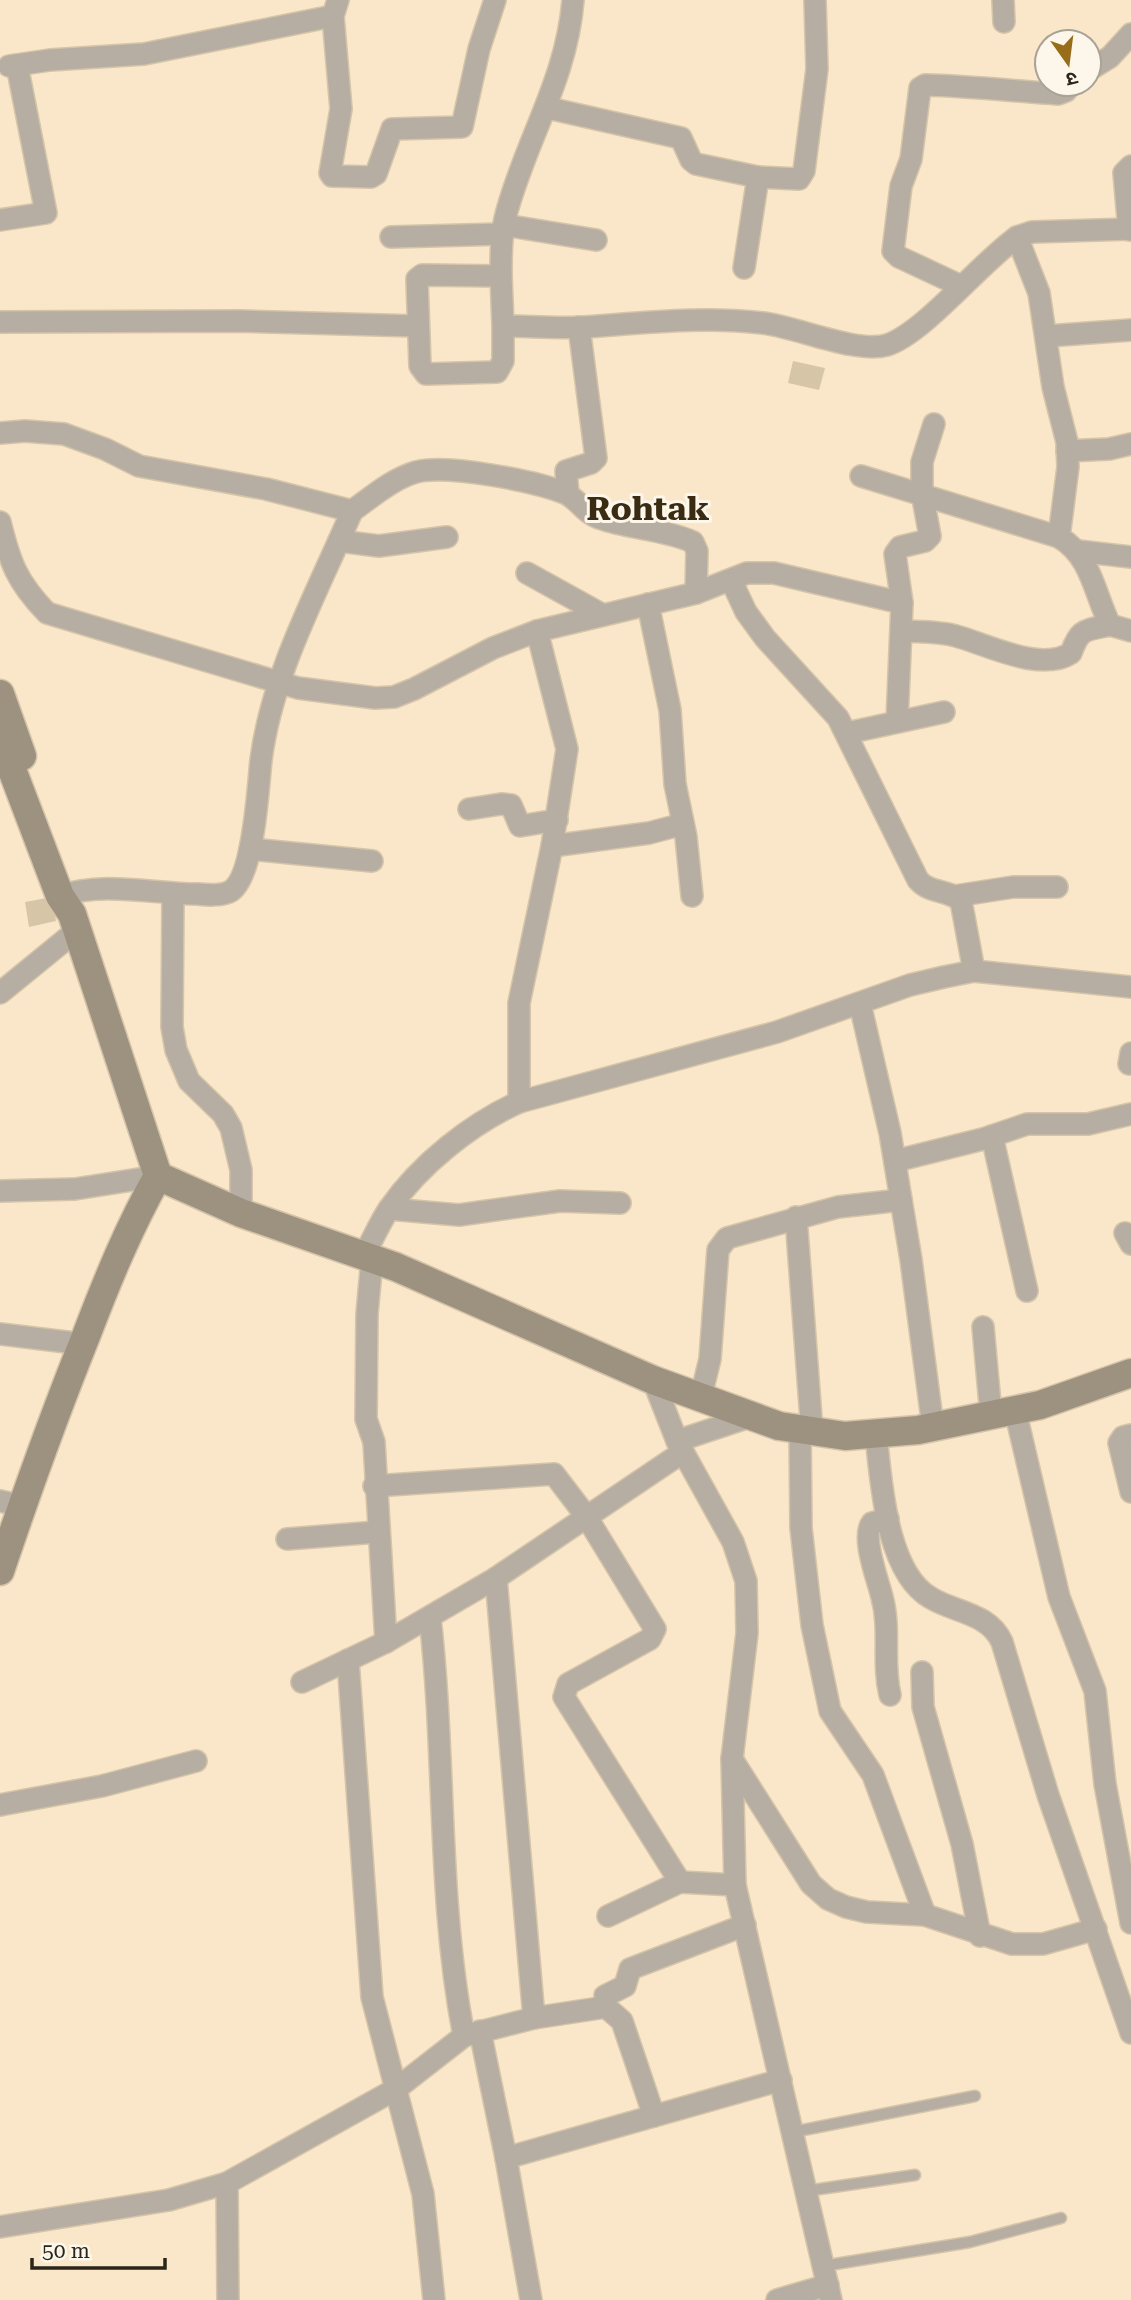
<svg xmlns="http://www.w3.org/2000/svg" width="1131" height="2300" viewBox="0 0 1131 2300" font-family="'Roboto Serif','Noto Sans Devanagari',serif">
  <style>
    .building { fill: #d7c5a8 }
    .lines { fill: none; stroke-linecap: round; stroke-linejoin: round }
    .lane-casing { stroke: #d5c4a9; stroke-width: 13 }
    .street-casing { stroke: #d5c4a9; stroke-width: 24 }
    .secondary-casing { stroke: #d5c4a9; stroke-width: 31 }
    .lane { stroke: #b6aea2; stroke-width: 10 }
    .street { stroke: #b6aea2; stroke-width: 21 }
    .secondary { stroke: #9d917f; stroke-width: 28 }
    .labels { text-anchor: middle; stroke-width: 6; stroke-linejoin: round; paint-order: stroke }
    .town-label { font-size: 33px; font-weight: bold; fill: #3a2c13; stroke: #fdf6ea }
  </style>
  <rect width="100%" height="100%" fill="#fae7c9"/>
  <g class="building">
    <path d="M793 361 825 368 819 390 788 383Z"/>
    <path d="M52 897 56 921 29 927 25 902Z"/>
  </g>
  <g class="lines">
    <defs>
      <g id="lane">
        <path d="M793 2132 975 2096"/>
        <path d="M806 2191 915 2175"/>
        <path d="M823 2266 970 2242 1061 2218"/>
      </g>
      <g id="street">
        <path d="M338 0 333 16 341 109 330 173 332 176 371 177 376 174 392 129 462 127 479 49 495 0"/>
        <path d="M1003 0 1004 22"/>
        <path d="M9 66 50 60 144 54 333 16"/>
        <path d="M1089 70 1110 57 1131 34"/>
        <path d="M548 108 681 138 691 160 696 164 758 177 799 179 804 171 817 69 815 0"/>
        <path d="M0 220 46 213 17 65"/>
        <path d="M504 225 596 240"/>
        <path d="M1129 230 1124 173 1131 166"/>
        <path d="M391 237 503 234"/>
        <path d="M1017 237 1039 293 1053 387 1067 442 1068 467 1059 537C1092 557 1094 593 1110 625L1131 631"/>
        <path d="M744 268 758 177"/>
        <path d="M501 276C501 255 501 231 507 211 527 138 567 78 573 0"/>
        <path d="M961 286 899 257 893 251 901 186 911 159 920 88 925 85C969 86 1013 91 1058 94L1066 91 1071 84"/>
        <path d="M0 322 240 321 417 326"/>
        <path d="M503 326V361L497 372 426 374 420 366 417 279 422 275 501 276 503 326C529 326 557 329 583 327 643 323 702 316 763 323 797 327 857 354 887 345 924 333 980 263 1017 237L1032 232 1131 229"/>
        <path d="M1047 336 1131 330"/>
        <path d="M0 433 25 431 64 434 105 449 139 466 266 489 352 511C372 497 392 479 416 472 447 464 535 481 565 493 578 499 584 513 599 518 629 529 664 529 693 542L697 551 696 593"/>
        <path d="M1067 451 1109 449 1131 444"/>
        <path d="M861 476 1059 537"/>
        <path d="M568 494 566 471 591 463 596 458 579 327"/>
        <path d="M0 522C10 563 17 582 47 613L298 688 375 698 394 697 414 689 493 648 537 631 696 593 747 573H774L902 603"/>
        <path d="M339 541 379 546 447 537"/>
        <path d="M1078 551 1131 557"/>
        <path d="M527 573 603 615"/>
        <path d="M731 580 746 612 765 638 838 718 918 880C930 894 948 889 961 901L974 971"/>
        <path d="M648 604 670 710 675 784 686 837 692 896"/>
        <path d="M902 631C919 632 939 631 956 636 986 644 1041 673 1071 653 1080 628 1084 631 1110 625"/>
        <path d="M897 722 902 603 895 554 900 547 925 541 930 536 922 493V462L934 424"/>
        <path d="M847 733 944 712"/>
        <path d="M469 809 501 804 511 805 520 826 557 820"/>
        <path d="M552 846 649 833 683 824"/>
        <path d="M250 849 372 861"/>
        <path d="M173 894 172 1027 176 1050 189 1081 223 1114 231 1128 241 1170V1213"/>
        <path d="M60 896C104 881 153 894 198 894 208 895 220 896 229 892 254 880 258 787 261 760 272 673 318 591 352 511"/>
        <path d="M955 896 1013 887H1057"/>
        <path d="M0 993 76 931"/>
        <path d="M860 1004 890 1133 911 1260 933 1427"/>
        <path d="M1129 1064 1131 1053"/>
        <path d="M519 1102V1003L552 846 567 749 537 631"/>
        <path d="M992 1136 1027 1291"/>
        <path d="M895 1161 983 1139 1027 1124H1088L1131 1114"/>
        <path d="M0 1191 75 1189 158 1176"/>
        <path d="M389 1209 459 1215 560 1201 620 1203"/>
        <path d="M796 1217 812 1432"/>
        <path d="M1125 1233 1131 1244"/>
        <path d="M363 1257C372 1241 379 1224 389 1209 420 1164 471 1124 519 1102L777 1032 910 985 944 977 974 971 1131 987"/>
        <path d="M372 1259 367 1314 366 1419 374 1442 386 1642"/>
        <path d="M983 1327 991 1415"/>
        <path d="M0 1334 83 1344"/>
        <path d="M653 1380 677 1441 733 1542 746 1581 747 1633 732 1759 735 1885 831 2300"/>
        <path d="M701 1396 710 1359 718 1250 727 1238 838 1207 901 1200"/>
        <path d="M1015 1410 1059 1597 1095 1691 1105 1784 1131 1923"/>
        <path d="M800 1429 801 1528 812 1625 830 1711 873 1775 925 1915"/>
        <path d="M876 1435C881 1480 886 1573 931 1598 956 1613 989 1613 1002 1642L1048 1795 1131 2033"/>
        <path d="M1131 1435 1123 1437 1119 1443 1131 1492"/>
        <path d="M677 1441 752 1416"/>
        <path d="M374 1486 554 1474 586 1516 655 1629 650 1639 568 1684 564 1697 680 1882"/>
        <path d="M0 1501 22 1506"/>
        <path d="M888 1519 872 1523C861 1537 878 1580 882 1597 891 1630 882 1662 890 1695"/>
        <path d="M287 1539 377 1532"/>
        <path d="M496 1578 534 2018"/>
        <path d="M430 1618C446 1757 437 1898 464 2036"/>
        <path d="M348 1660 372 1997 423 2194 434 2300"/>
        <path d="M922 1672 923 1707 962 1844 980 1936"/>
        <path d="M302 1682 386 1642 496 1578 683 1452"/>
        <path d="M732 1759 811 1884 828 1899 846 1907 867 1912 925 1915 1012 1944H1043L1096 1929"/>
        <path d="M0 1805 102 1786 196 1761"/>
        <path d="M608 1916 680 1882 735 1885"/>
        <path d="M606 2007 622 2021 654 2116"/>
        <path d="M480 2031 506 2158 781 2080"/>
        <path d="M506 2158 531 2300"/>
        <path d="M227 2183 228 2300"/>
        <path d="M0 2227 169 2200 227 2183 396 2089 464 2036 534 2018 606 2007 605 1996 625 1986 630 1969 745 1925"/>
        <path d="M777 2300 828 2285"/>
      </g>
      <g id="secondary">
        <path d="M0 694 22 756"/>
        <path d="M0 738 60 896 72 914 158 1176C129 1227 107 1281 86 1336 55 1413 27 1491 0 1571"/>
        <path d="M158 1176 241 1213 396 1267 653 1380 779 1426 845 1436 918 1430 1040 1405 1131 1373"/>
      </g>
    </defs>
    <use href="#lane" class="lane-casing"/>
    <use href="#street" class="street-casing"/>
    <use href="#secondary" class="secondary-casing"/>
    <use href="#lane" class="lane"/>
    <use href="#street" class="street"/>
    <use href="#secondary" class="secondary"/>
  </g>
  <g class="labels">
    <g class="town-label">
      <text x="648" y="520">Rohtak</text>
    </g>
  </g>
  <g transform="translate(1068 63) rotate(166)"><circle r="33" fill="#fdf6ea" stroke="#a9a296" stroke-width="2"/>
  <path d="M0-5L12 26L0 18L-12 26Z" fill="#976d1a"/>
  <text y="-10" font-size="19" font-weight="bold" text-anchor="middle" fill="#2a2419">उ</text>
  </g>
  <path d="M32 2258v10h133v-10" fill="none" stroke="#2a2419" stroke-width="3.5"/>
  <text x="42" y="2258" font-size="21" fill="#2a2419" stroke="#fdf6ea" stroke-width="5" paint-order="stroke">50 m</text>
</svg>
